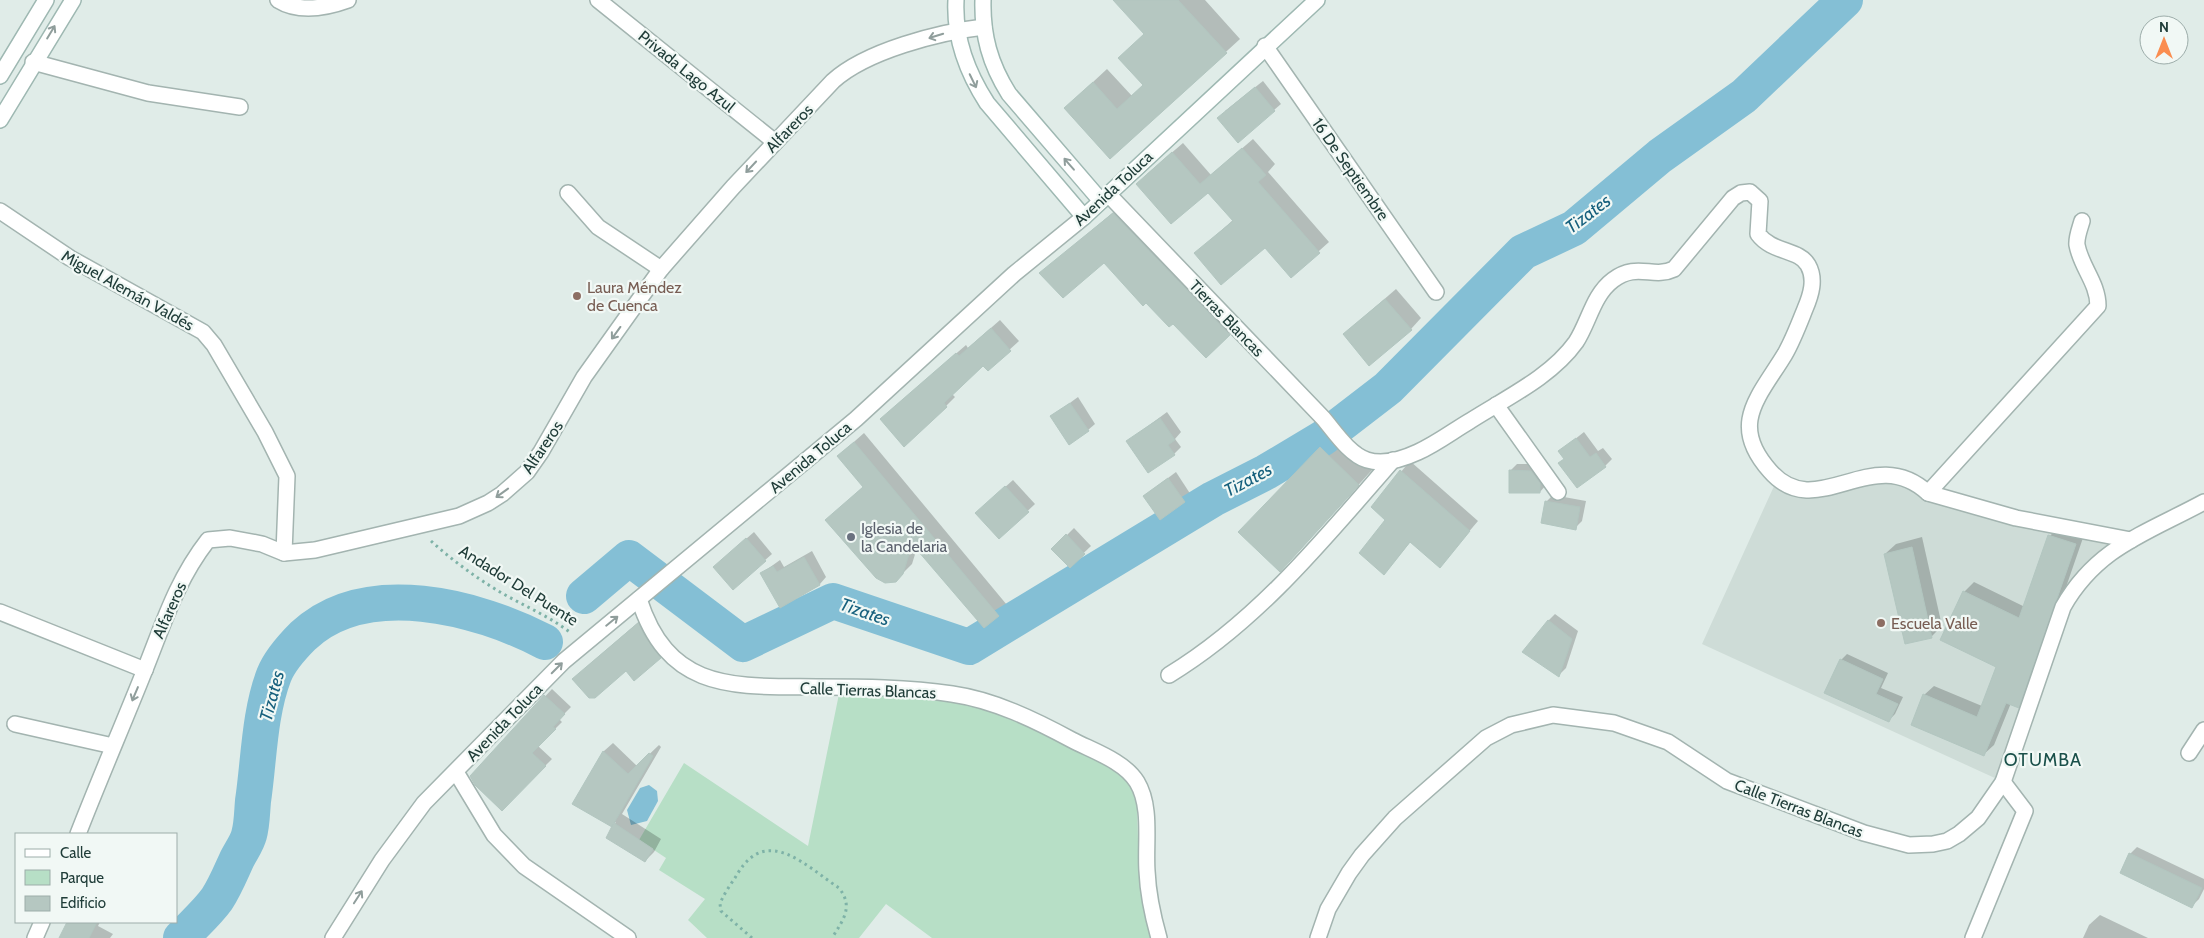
<svg xmlns="http://www.w3.org/2000/svg" width="2204" height="938" viewBox="0 0 2204 938" font-family="Cabin,sans-serif">
  <style>
    .built { fill: #cedcd7 }
    .green { fill: #b7dfc6 }
    .water { fill: #84bfd5 }
    .shadow { fill: #0003 }
    .lines { fill: none; stroke-linecap: round; stroke-linejoin: round }
    .river { stroke: #84bfd5; stroke-width: 36 }
    .building { fill: #b5c7c1; stroke: #b2c6c0 }
    .pedestrian-casing { stroke: #a3b4b0; stroke-width: 18 }
    .minor-casing { stroke: #a3b4b0; stroke-width: 18 }
    .tertiary-casing { stroke: #a3b4b0; stroke-width: 18 }
    .secondary-casing { stroke: #9eb8b2; stroke-width: 18 }
    .path { stroke: #7eb2a7; stroke-width: 3; stroke-dasharray: 2.5 4; stroke-linecap: butt }
    .pedestrian { stroke: #fff; stroke-width: 15 }
    .minor { stroke: #fff; stroke-width: 15 }
    .tertiary { stroke: #fff; stroke-width: 15 }
    .secondary { stroke: #fff; stroke-width: 15 }
    .oneway { stroke: #909e9c }
    .education-dot { fill: #8d6e63; stroke: #f1f8f5; stroke-width: 2 }
    .worship-dot { fill: #6b7280; stroke: #f1f8f5; stroke-width: 2 }
    .labels { text-anchor: middle; stroke-width: 4.5; stroke-linejoin: round; paint-order: stroke }
    .street-label { font-size: 16px; fill: #203d39; stroke: #f1f8f5 }
    .education-label { font-size: 16px; fill: #785e54; stroke: #f1f8f5; text-anchor: start }
    .worship-label { font-size: 16px; fill: #5b616d; stroke: #f1f8f5; text-anchor: start }
    .water-label { font-size: 18px; font-style: italic; fill: #16607d; stroke: #f1f8f5 }
    .neighbourhood-label { font-size: 18px; letter-spacing: 1px; fill: #1a504a; stroke: #f1f8f5 }
  </style>
  <rect width="100%" height="100%" fill="#e0ece8"/>
  <path class="built" d="M1880 478 2123 541 2082 571 1997 779 1702 644 1775 484 1797 493Z"/>
  <path class="green" d="M839 694 926 696 974 706 1034 727 1115 769 1130 785 1137 805 1139 873 1151 938H932L886 904 859 938H707L688 920 705 899 659 870 666 858 639 840 684 763 808 846Z"/>
  <path class="water" d="M649 785 657 791 658 801 647 821 631 825 627 810 640 788Z"/>
  <g class="shadow">
    <path d="M1123 0H1205L1240 39 1110 158 1065 108 1107 69 1132 96 1144 85 1146 34Z"/>
    <path d="M1263 81 1281 104 1238 141 1225 111Z"/>
    <path d="M1253 139 1275 164 1268 172 1329 242 1291 276 1265 246 1196 253 1233 220 1208 191 1147 174 1183 143 1211 175Z"/>
    <path d="M1123 204 1239 324 1206 356 1173 322 1104 261 1041 273Z"/>
    <path d="M1396 289 1421 318 1411 329 1344 334Z"/>
    <path d="M1000 320 1019 341 988 369 983 364 952 394 955 397 946 406 891 410 966 345 968 348Z"/>
    <path d="M1078 397 1095 424 1088 430 1052 416Z"/>
    <path d="M1167 412 1181 432 1175 439 1181 447 1174 454 1128 441Z"/>
    <path d="M1584 432 1598 451 1603 448 1612 459 1605 466 1565 459 1560 451Z"/>
    <path d="M864 433 1007 605 984 627 917 548 912 564 895 581 827 520 864 486 838 456Z"/>
    <path d="M1334 435 1372 470 1294 556 1321 448Z"/>
    <path d="M1410 461 1478 521 1440 566 1411 541 1384 574 1387 520 1372 507Z"/>
    <path d="M1517 464H1538L1546 485 1540 492 1510 471Z"/>
    <path d="M1176 472 1191 495 1185 501 1144 496Z"/>
    <path d="M1013 480 1035 504 1000 537 984 506Z"/>
    <path d="M1553 495 1586 501 1582 521 1575 528 1546 502Z"/>
    <path d="M2059 526 2084 535 2028 697 2018 706 2011 703 1994 745 1984 754 1924 695 1934 686 1982 706 1997 666 1941 639 1964 592 1974 582 2025 607 2050 536Z"/>
    <path d="M1074 528 1091 546 1070 566 1053 549Z"/>
    <path d="M754 532 772 554 733 588 722 560Z"/>
    <path d="M1922 537 1942 626 1932 636 1906 642 1885 554 1896 544Z"/>
    <path d="M812 551 826 577 820 584 781 606 762 573 780 560 784 567Z"/>
    <path d="M648 614 669 648 660 657 627 669 583 670Z"/>
    <path d="M1555 614 1578 631 1566 668 1559 675 1548 621Z"/>
    <path d="M1847 654 1888 673 1881 688 1903 697 1895 714 1889 720 1841 660Z"/>
    <path d="M552 689 571 707 559 719 562 722 538 746 552 759 502 809 471 776Z"/>
    <path d="M613 743 637 766 659 745 661 747 622 814 661 839 654 852 645 861 607 837 616 822 611 825 574 803 604 751Z"/>
    <path d="M2137 847 2204 879V889L2199 899 2192 906 2130 854Z"/>
    <path d="M2100 915 2148 938H2083L2089 925Z"/>
    <path d="M69 922H100L98 926 113 934 110 938H60Z"/>
  </g>
  <g class="lines">
    <g class="river">
      <path d="M584 596 629 558 743 644 833 601 969 647 1213 499 1266 472 1323 438 1388 388 1523 252 1574 228 1660 156 1744 96 1845 0"/>
      <path d="M181 938C192 926 207 913 217 899 225 887 231 872 237 859 241 851 247 843 249 835 252 825 252 812 253 801 259 761 259 714 274 675 280 660 292 647 303 636 366 577 478 607 545 642"/>
    </g>
  </g>
  <g class="building">
    <path d="M1113 0H1178L1227 53 1110 159 1064 108 1093 82 1117 109 1143 85 1118 58 1144 34Z"/>
    <path d="M1255 87 1275 111 1238 143 1217 118Z"/>
    <path d="M1242 148 1266 175 1258 182 1320 253 1291 278 1265 248 1221 285 1194 253 1233 221 1208 193 1171 224 1136 184 1172 152 1200 184Z"/>
    <path d="M1113 213 1230 335 1206 358 1173 324 1169 327 1146 303 1143 306 1104 263 1063 298 1039 273Z"/>
    <path d="M1385 299 1412 330 1369 366 1343 334Z"/>
    <path d="M991 328 1011 351 988 371 983 366 944 403 947 407 904 447 880 419 956 353 959 356Z"/>
    <path d="M1070 403 1089 431 1069 445 1050 416Z"/>
    <path d="M1160 418 1175 440 1168 445 1175 455 1148 473 1126 441Z"/>
    <path d="M1576 438 1590 457 1596 453 1606 467 1577 488 1558 463 1564 459 1558 451Z"/>
    <path d="M854 442 999 616 984 628 912 544 903 574 896 582 885 583 876 578 825 520 863 487 837 456Z"/>
    <path d="M1320 447 1359 485 1280 572 1238 532Z"/>
    <path d="M1400 470 1470 531 1440 568 1410 542 1384 575 1359 553 1385 520 1371 507Z"/>
    <path d="M1509 470 1531 471 1540 483V493H1509Z"/>
    <path d="M1168 478 1185 502 1160 520 1143 496Z"/>
    <path d="M1005 486 1029 512 999 539 975 513Z"/>
    <path d="M1545 501 1580 507 1576 530 1541 523Z"/>
    <path d="M1066 534 1085 554 1070 568 1051 549Z"/>
    <path d="M2048 535 2076 544 2019 708 2006 703 1984 756 1911 725 1923 694 1977 717 1996 667 1940 640 1963 591 2019 618Z"/>
    <path d="M746 538 766 561 733 590 713 567Z"/>
    <path d="M1912 547 1932 638 1905 644 1884 554Z"/>
    <path d="M804 557 820 585 780 608 760 573 773 566 777 572Z"/>
    <path d="M1548 620 1572 639 1559 677 1522 652Z"/>
    <path d="M639 622 644 635 661 658 634 681 626 671 595 698H589L572 679Z"/>
    <path d="M1840 659 1883 679 1876 694 1898 704 1889 722 1824 693Z"/>
    <path d="M544 695 565 714 553 727 556 729 532 753 546 766 502 811 475 785 470 776Z"/>
    <path d="M603 751 628 774 649 753 653 756 614 823 653 849 645 862 606 838 613 824 612 827 572 804Z"/>
    <path d="M2129 853 2202 888 2192 908 2120 873Z"/>
    <path d="M67 922H97L89 938H59Z"/>
  </g>
  <g class="lines">
    <defs>
      <path id="pedestrian" d="M0 211 70 258 203 332 214 345 265 432 287 476 284 553"/>
      <g id="minor">
        <path d="M278 0C299 13 326 8 348 0"/>
        <path d="M598 0 775 142"/>
        <path d="M1265 46 1436 292"/>
        <path d="M33 62 148 93 240 107"/>
        <path d="M568 193 598 227 661 269"/>
        <path d="M1108 194 1323 418C1335 432 1349 454 1367 460 1383 465 1403 459 1418 452 1436 444 1453 431 1470 421 1506 398 1551 377 1576 342 1589 322 1593 295 1613 280 1637 262 1653 279 1674 269L1733 198 1741 193 1750 192 1760 201 1758 234C1772 253 1799 249 1808 265 1816 279 1811 295 1805 309 1799 324 1793 340 1785 354 1759 397 1728 424 1770 471 1817 525 1872 441 1928 493L2016 518 2131 540"/>
        <path d="M1496 405 1558 492"/>
        <path d="M1928 493 2098 306C2098 283 2081 267 2077 245 2076 238 2080 228 2082 221"/>
        <path d="M639 599C669 693 735 686 817 687 862 687 907 687 952 694 994 700 1035 720 1072 740 1093 751 1124 761 1137 782 1152 807 1145 843 1147 871 1148 894 1153 917 1159 938"/>
        <path d="M0 612 145 670"/>
        <path d="M1169 675C1258 621 1325 538 1393 460"/>
        <path d="M15 724 113 746"/>
        <path d="M2189 753 2204 730"/>
        <path d="M456 772 494 835 524 866 628 938"/>
        <path d="M78 834C99 780 122 727 144 672 163 625 176 581 208 540L230 538 262 544 284 553 315 550 459 516 488 503 502 494 527 472 541 452 584 377 661 269 733 187 833 81C866 51 939 32 984 27"/>
        <path d="M35 938 42 922"/>
        <path d="M1318 938 1328 909 1349 873 1362 855 1395 818 1486 738 1511 725 1553 715 1614 723 1668 742 1727 781 1864 833 1909 845 1933 844 1947 841 1959 834 1978 818 2003 782 2063 607C2097 547 2147 533 2204 502"/>
        <path d="M1973 938 2025 811 2003 782"/>
      </g>
      <path id="tertiary" d="M333 938 382 860 424 803 564 661 856 419 1014 274 1084 217"/>
      <g id="secondary">
        <path d="M956 0C954 38 967 72 987 103L1084 217 1317 0"/>
        <path d="M983 0C982 35 990 64 1009 94L1101 201"/>
        <path d="M0 76 46 0"/>
        <path d="M0 120 73 0"/>
      </g>
    </defs>
    <use href="#pedestrian" class="pedestrian-casing"/>
    <use href="#minor" class="minor-casing"/>
    <use href="#tertiary" class="tertiary-casing"/>
    <use href="#secondary" class="secondary-casing"/>
    <g class="path">
      <path d="M431 541C452 560 475 577 500 592 524 606 549 616 571 633"/>
      <path d="M752 938 721 911 720 904C724 893 732 883 738 873 767 825 806 866 839 888 854 907 843 920 832 938"/>
    </g>
    <use href="#pedestrian" class="pedestrian"/>
    <use href="#minor" class="minor"/>
    <use href="#tertiary" class="tertiary"/>
    <use href="#secondary" class="secondary"/>
  </g>
  <defs><path id="oneway-shaft" d="M-6 0H5M1.5-3L5.5 0L1.5 3" fill="none" stroke-width="1.6" stroke-linecap="round" stroke-linejoin="round" transform="scale(1.25)"/></defs>
  <g class="oneway">
    <use href="#oneway-shaft" transform="translate(51 32) rotate(-59)"/>
    <use href="#oneway-shaft" transform="translate(936 36) rotate(163)"/>
    <use href="#oneway-shaft" transform="translate(973 81) rotate(64)"/>
    <use href="#oneway-shaft" transform="translate(1069 164) rotate(-131)"/>
    <use href="#oneway-shaft" transform="translate(751 167) rotate(133)"/>
    <use href="#oneway-shaft" transform="translate(616 333) rotate(126)"/>
    <use href="#oneway-shaft" transform="translate(502 493) rotate(144)"/>
    <use href="#oneway-shaft" transform="translate(612 621) rotate(-39)"/>
    <use href="#oneway-shaft" transform="translate(557 668) rotate(-45)"/>
    <use href="#oneway-shaft" transform="translate(135 694) rotate(113)"/>
    <use href="#oneway-shaft" transform="translate(358 897) rotate(-57)"/>
  </g>
  <g class="education-dot">
    <circle cx="577" cy="296" r="5"/>
    <circle cx="1881" cy="623" r="5"/>
  </g>
  <circle class="worship-dot" cx="851" cy="537" r="5"/>
  <g class="labels">
    <g class="street-label">
      <text transform="translate(687 71) rotate(39)" y="6">Privada Lago Azul</text>
      <text transform="translate(789 128) rotate(-46)" y="6">Alfareros</text>
      <text transform="translate(1351 169) rotate(55)" y="6">16 De Septiembre</text>
      <text transform="translate(1113 188) rotate(-43)" y="6">Avenida Toluca</text>
      <text transform="translate(128 290) rotate(29)" y="6">Miguel Alemán Valdés</text>
      <text transform="translate(1227 318) rotate(46)" y="6">Tierras Blancas</text>
      <text transform="translate(542 447) rotate(-56)" y="6">Alfareros</text>
      <text transform="translate(810 457) rotate(-40)" y="6">Avenida Toluca</text>
      <text transform="translate(519 585) rotate(32)" y="6">Andador Del Puente</text>
      <text transform="translate(169 610) rotate(-66)" y="6">Alfareros</text>
      <text transform="translate(868 690) rotate(2)" y="6">Calle Tierras Blancas</text>
      <text transform="translate(504 722) rotate(-46)" y="6">Avenida Toluca</text>
      <text transform="translate(1799 808) rotate(21)" y="6">Calle Tierras Blancas</text>
    </g>
    <g class="education-label">
      <text x="587" y="293">Laura Méndez<tspan x="587" dy="18">de Cuenca</tspan></text>
      <text x="1891" y="629">Escuela Valle</text>
    </g>
    <g class="worship-label">
      <text x="861" y="534">Iglesia de<tspan x="861" dy="18">la Candelaria</tspan></text>
    </g>
    <g class="water-label">
      <text transform="translate(1588 214) rotate(-37)" y="6">Tizates</text>
      <text transform="translate(1248 480) rotate(-28)" y="6">Tizates</text>
      <text transform="translate(865 612) rotate(19)" y="6">Tizates</text>
      <text transform="translate(272 696) rotate(-75)" y="6">Tizates</text>
    </g>
    <g class="neighbourhood-label">
      <text x="2043" y="766">OTUMBA</text>
    </g>
  </g>
  <rect x="15" y="833" width="162" height="90" fill="#f1f8f5" stroke="#9dadaa"/>
  <rect x="25" y="849" width="25" height="8" fill="#ffffff" stroke="#9dadaa"/>
  <text x="60" y="858" font-size="15" fill="#203d39">Calle</text>
  <rect x="25" y="870" width="25" height="15" fill="#b7dfc6" stroke="#9dadaa"/>
  <text x="60" y="883" font-size="15" fill="#203d39">Parque</text>
  <rect x="25" y="896" width="25" height="15" fill="#b5c7c1" stroke="#9dadaa"/>
  <text x="60" y="908" font-size="15" fill="#203d39">Edificio</text>
  <g transform="translate(2164 40)"><circle r="24" fill="#f1f8f5" stroke="#9dadaa"/>
  <path d="M0-4L9 19L0 12L-9 19Z" fill="#fa8d50"/>
  <text y="-8" font-size="14" font-weight="bold" text-anchor="middle" fill="#203d39">N</text>
  </g>
</svg>
